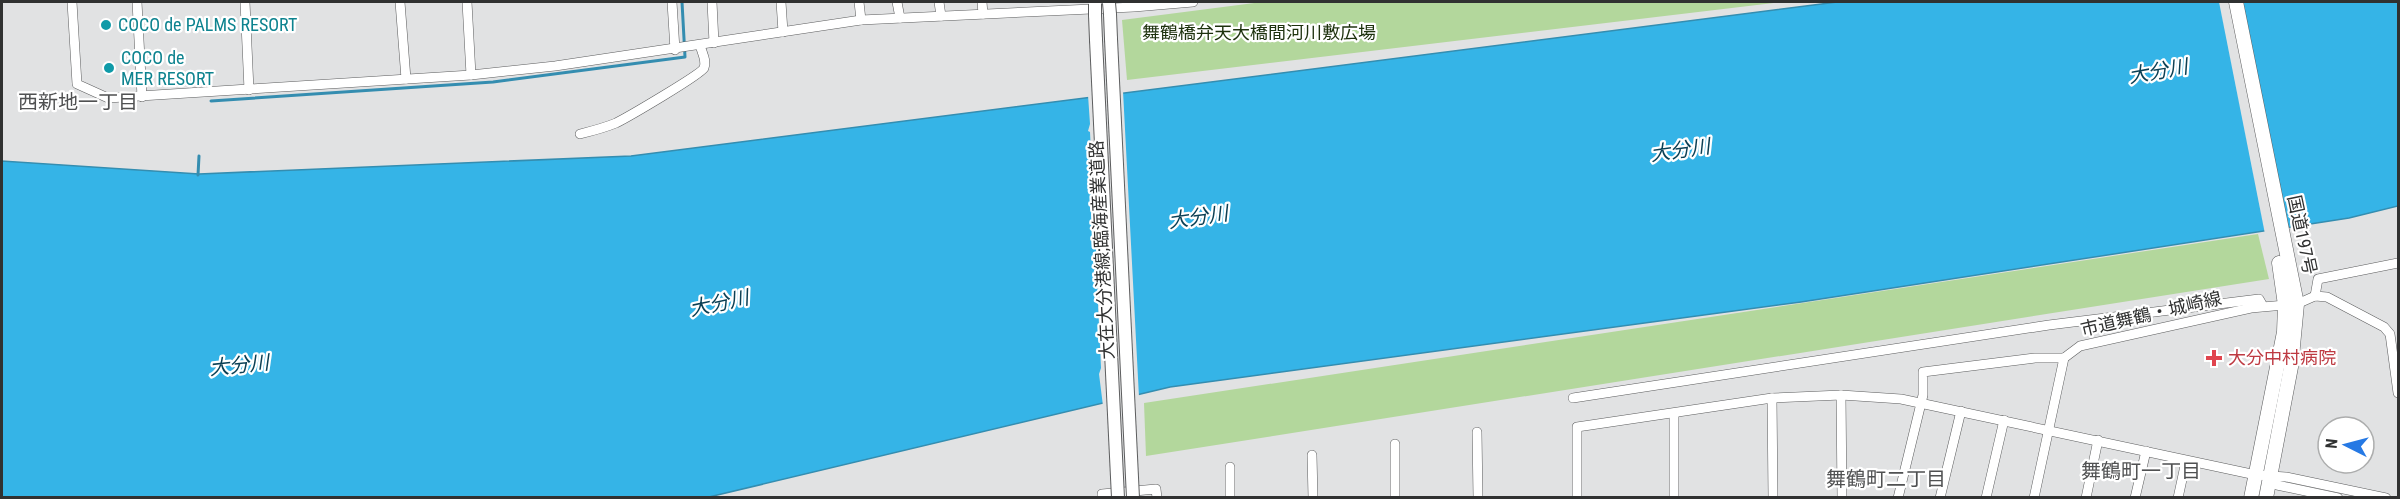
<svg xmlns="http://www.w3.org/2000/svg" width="2400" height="499" viewBox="0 0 2400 499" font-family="'Roboto Condensed','Noto Sans JP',sans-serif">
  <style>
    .green { fill: #b3d79c }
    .water { fill: #35b4e7; stroke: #348db0; stroke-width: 1.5 }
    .pier { fill: #e1e2e3 }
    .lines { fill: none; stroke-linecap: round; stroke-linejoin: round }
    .stream { stroke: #348db0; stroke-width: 3 }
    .minor-casing { stroke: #5c5d5e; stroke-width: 10 }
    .major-casing { stroke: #5c5d5e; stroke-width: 14 }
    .highway-casing { stroke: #5c5d5e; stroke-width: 15 }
    .minor { stroke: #fff; stroke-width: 9 }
    .major { stroke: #fff; stroke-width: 12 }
    .highway { stroke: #fff; stroke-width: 14 }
    .major-bridge-casing { stroke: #5c5d5e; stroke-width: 14; stroke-linecap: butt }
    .major-bridge { stroke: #fff; stroke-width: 12 }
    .culture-dot { fill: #0f9aa8; stroke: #fff; stroke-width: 2 }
    .health-dot { fill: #e0444e; stroke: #fff; stroke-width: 2 }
    .labels { text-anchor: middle; stroke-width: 4.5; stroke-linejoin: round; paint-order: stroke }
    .culture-label { font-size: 18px; fill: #0d838f; stroke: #fff; text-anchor: start }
    .park-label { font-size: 18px; fill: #1d310d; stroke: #fff }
    .street-label { font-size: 18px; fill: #303131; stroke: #fff }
    .health-label { font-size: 18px; fill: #be3a42; stroke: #fff; text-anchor: start }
    .water-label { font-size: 20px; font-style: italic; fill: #0b4055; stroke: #fff }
    .neighbourhood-label { font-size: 20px; fill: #505152; stroke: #fff }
  </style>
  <rect width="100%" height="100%" fill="#e1e2e3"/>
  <g class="green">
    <path d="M1262 2H1783L1127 80 1122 20Z"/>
    <path d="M2258 234 2269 279 1146 456 1144 403Z"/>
  </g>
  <path class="water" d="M1837 2H2398V206L2349 218 1801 302 1170 387 709 497H2V161L199 174 631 156Z"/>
  <g class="pier">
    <path d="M2219 2H2243L2288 230 2265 234Z"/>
    <path d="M1123 91 1139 397 1103 406 1099 374 1101 368 1097 283 1094 276 1097 274 1095 225 1092 224 1094 217 1090 132 1088 131 1090 124 1088 95Z"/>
  </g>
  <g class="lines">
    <g class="stream">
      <path d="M211 101 493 82 685 57 682 2"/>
      <path d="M198 175 199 156"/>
    </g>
    <defs>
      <g id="minor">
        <path d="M72 2 77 84 108 98 471 75 555 66 861 20 1134 7 1193 2"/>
        <path d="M137 2 142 97"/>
        <path d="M245 2 249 90"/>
        <path d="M400 2 406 79"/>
        <path d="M467 2 471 75"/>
        <path d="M672 2 675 50"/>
        <path d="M712 2 714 43"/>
        <path d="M781 2 783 32"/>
        <path d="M859 2 861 20"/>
        <path d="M897 2 900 18"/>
        <path d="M939 2 941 16"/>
        <path d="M982 2 983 14"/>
        <path d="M580 134C592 131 604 128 616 123 628 117 700 75 704 68 707 61 702 53 700 45"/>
        <path d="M2315 296 2318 279 2398 263"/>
        <path d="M1841 395 1842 498"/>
        <path d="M1573 398 2049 325 2259 299 2263 306"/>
        <path d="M1772 398 1773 498"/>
        <path d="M1674 414V498"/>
        <path d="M1477 432 1478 498"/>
        <path d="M1395 444V498"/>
        <path d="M1312 455 1313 498"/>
        <path d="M1230 467V498"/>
        <path d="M2270 478 2277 485 2338 498"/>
        <path d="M1102 498V494L1156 489 1157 498"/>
        <path d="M1577 498V427L1772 398 1841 395 1901 399 2256 475 2286 477 2386 498"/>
        <path d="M1898 498 1923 395V372L2035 358H2064"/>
        <path d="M1940 498 1961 411"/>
        <path d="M1986 498 2004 420"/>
        <path d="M2034 498 2064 358 2080 346 2251 308 2297 304 2315 296 2327 297 2384 327 2390 334 2398 393"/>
        <path d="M2086 498 2098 440"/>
        <path d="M2135 498 2146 451"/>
        <path d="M2178 498 2186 461"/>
      </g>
      <g id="major">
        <path d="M1110 14 1111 39"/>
        <path d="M1095 15 1096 40"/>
      </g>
      <g id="highway">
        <path d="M2236 2 2297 304 2291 367 2266 498"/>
        <path d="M2251 498 2284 332 2285 305 2279 263"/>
      </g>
    </defs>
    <use href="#minor" class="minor-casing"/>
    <use href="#major" class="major-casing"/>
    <use href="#highway" class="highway-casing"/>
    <use href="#minor" class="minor"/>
    <use href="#major" class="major"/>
    <use href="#highway" class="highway"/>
    <defs>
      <g id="major-bridge">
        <path d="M1109 3 1110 14"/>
        <path d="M1095 4V15"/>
        <path d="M1111 39 1133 498"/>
        <path d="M1096 40 1118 498"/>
      </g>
    </defs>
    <use href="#major-bridge" class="major-bridge-casing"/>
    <use href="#major-bridge" class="major-bridge"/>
  </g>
  <g class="culture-dot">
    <circle cx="106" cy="25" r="6"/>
    <circle cx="109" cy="68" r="6"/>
  </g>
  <path class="health-dot" d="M2211 349h6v6h6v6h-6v6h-6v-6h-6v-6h6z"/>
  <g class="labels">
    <g class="culture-label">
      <text x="118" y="31">COCO de PALMS RESORT</text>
      <text x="121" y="64">COCO de<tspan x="121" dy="21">MER RESORT</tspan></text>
    </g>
    <g class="park-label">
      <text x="1259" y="39">舞鶴橋弁天大橋間河川敷広場</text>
    </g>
    <g class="street-label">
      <text transform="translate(2302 235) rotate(78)" y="6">国道197号</text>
      <text transform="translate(1102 250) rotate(-93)" y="6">大在大分港線;臨海産業道路</text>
      <text transform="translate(2151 314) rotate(-13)" y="6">市道舞鶴・城崎線</text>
    </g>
    <g class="health-label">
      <text x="2228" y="364">大分中村病院</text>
    </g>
    <g class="water-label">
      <text transform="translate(2158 71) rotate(-10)" y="7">大分川</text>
      <text transform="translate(1680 150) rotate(-8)" y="7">大分川</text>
      <text transform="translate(1198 217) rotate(-8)" y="7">大分川</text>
      <text transform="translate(719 303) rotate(-12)" y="7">大分川</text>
      <text transform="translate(239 365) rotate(-6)" y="7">大分川</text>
    </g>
    <g class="neighbourhood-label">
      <text x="78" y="109">西新地一丁目</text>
      <text x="2141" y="478">舞鶴町一丁目</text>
      <text x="1886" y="486">舞鶴町二丁目</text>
    </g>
  </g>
  <rect width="2400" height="499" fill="none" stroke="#303131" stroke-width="6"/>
  <g transform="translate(2346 445) rotate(276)"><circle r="28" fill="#ffffff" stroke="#acadad" stroke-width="1.5"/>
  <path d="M0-4.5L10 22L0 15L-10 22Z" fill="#2679e4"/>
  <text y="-9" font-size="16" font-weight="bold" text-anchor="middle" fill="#303131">N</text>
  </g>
</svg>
